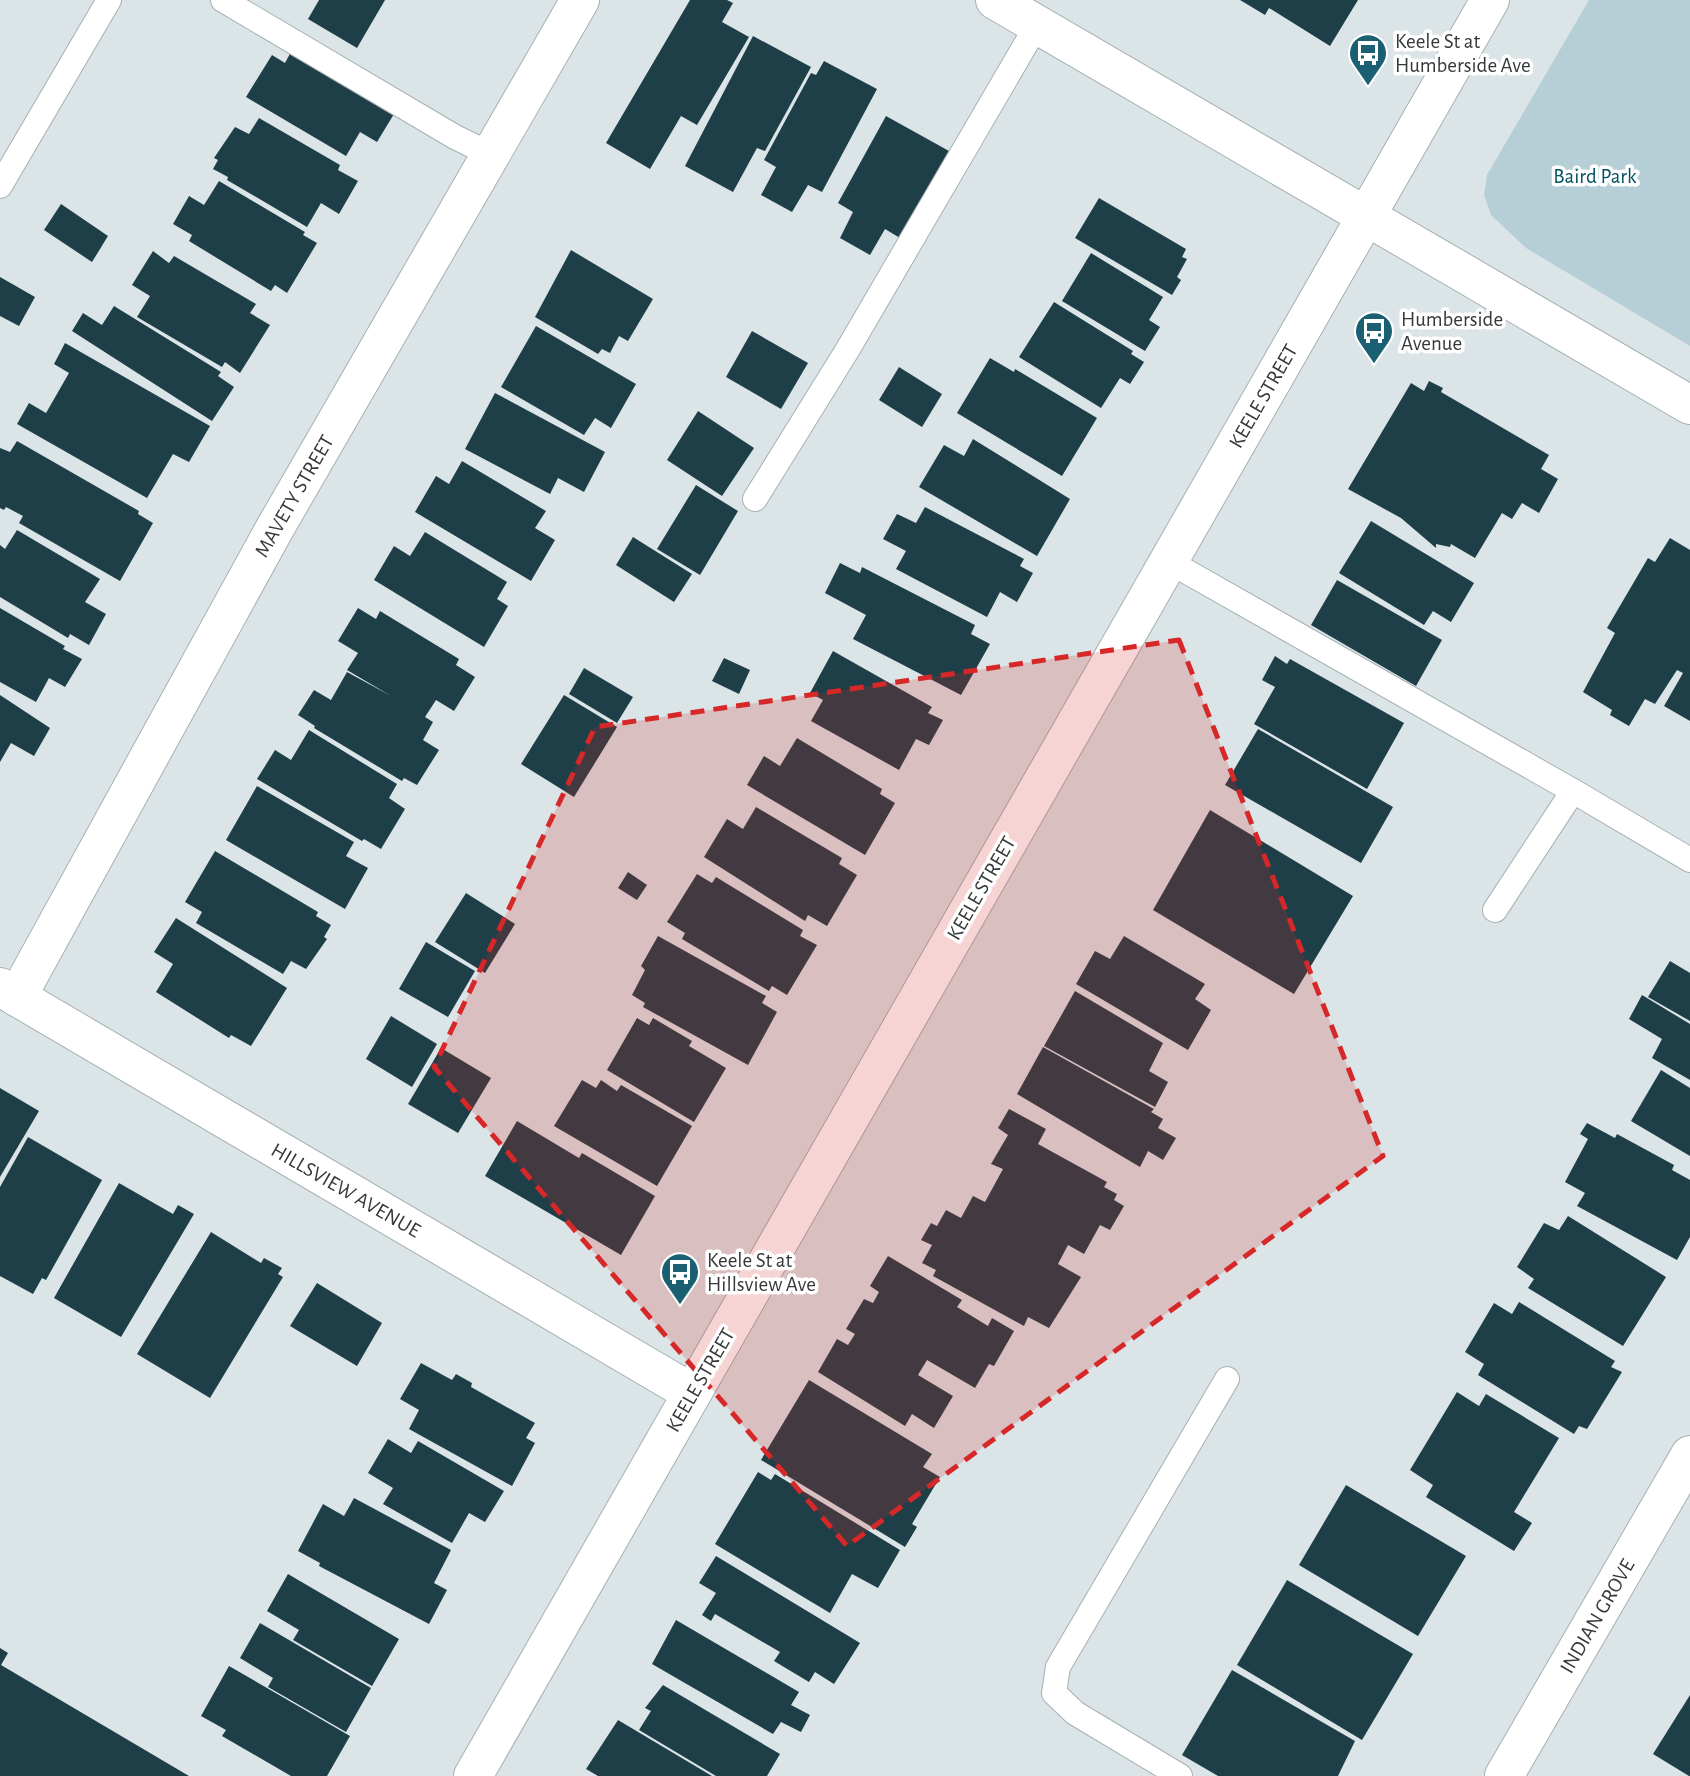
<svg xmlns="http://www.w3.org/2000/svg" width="1690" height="1776" viewBox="0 0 1690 1776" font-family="'Alegreya Sans',sans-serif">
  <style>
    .green { fill: #b6cfd7 }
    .building { fill: #1f3f48 }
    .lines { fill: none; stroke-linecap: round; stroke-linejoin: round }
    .lane-casing { stroke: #a7b0b3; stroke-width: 26 }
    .street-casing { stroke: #a7b0b3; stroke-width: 40 }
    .secondary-casing { stroke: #a7b0b3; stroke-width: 40 }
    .lane { stroke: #fff; stroke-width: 24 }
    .street { stroke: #fff; stroke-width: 38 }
    .secondary { stroke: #fff; stroke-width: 38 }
    .marked { fill: #d62828; fill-opacity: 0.2; stroke: #d62828; stroke-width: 5; stroke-dasharray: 14 9; stroke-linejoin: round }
    .labels { text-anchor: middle; stroke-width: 7; stroke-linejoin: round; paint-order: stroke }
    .poi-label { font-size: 21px; fill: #36393b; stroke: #fff; text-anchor: start }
    .park-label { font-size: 21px; fill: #055262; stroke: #fff }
    .street-label { font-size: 21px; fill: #36393b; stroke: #fff }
  </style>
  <rect width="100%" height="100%" fill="#dbe5e8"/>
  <path class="green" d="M1589 0H1690V346L1526 248 1491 215 1484 195 1487 175Z"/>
  <g class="building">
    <path d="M319 0H385L357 48 308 19Z"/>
    <path d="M690 0H727L733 3 722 22 749 37 697 125 681 116 650 169 606 143Z"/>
    <path d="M1240 0H1358L1330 46 1269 8 1265 15Z"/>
    <path d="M753 36 811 67 765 151 757 148 733 192 685 166Z"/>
    <path d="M294 46 397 109 377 142 360 132 346 156 246 97 272 55 285 63Z"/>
    <path d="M824 61 877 89 822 192 808 185 792 212 761 195 776 167 764 160 811 73 816 75Z"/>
    <path d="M886 116 949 151 900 238 885 229 870 255 840 238 853 212 838 203Z"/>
    <path d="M259 118 340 165 338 170 358 181 339 214 321 203 307 227 227 180 228 177 213 169 218 160 214 158 235 127 249 134Z"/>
    <path d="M219 181 305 232 303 235 317 243 287 293 275 285 271 291 189 241 192 235 173 224 189 196 204 205Z"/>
    <path d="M1099 198 1186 249 1182 257 1187 259 1177 277 1181 280 1172 295 1075 238Z"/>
    <path d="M61 204 108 236 92 262 44 230Z"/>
    <path d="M571 250 653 299 628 341 619 336 610 353 602 349 598 354 535 317Z"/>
    <path d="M153 251 169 263 174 256 256 304 250 313 270 325 240 373 225 362 222 367 137 317 150 296 132 285Z"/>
    <path d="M1091 253 1163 297 1149 320 1160 327 1145 351 1062 301Z"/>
    <path d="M0 277 35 297 19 326 0 316Z"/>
    <path d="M1054 302 1133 351 1131 354 1144 362 1130 384 1120 378 1101 408 1019 357Z"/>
    <path d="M114 306 221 372 218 376 234 387 212 421 72 331 83 313 102 325Z"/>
    <path d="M536 326 636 384 611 428 595 418 584 435 501 387Z"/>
    <path d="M752 331 808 363 781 409 726 377Z"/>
    <path d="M65 343 210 426 189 462 173 454 147 498 17 424 29 403 46 413 69 373 54 364Z"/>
    <path d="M990 358 1014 372 1015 369 1097 418 1062 476 957 413Z"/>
    <path d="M899 367 942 394 922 427 879 400Z"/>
    <path d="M1429 381 1443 388 1441 392 1549 455 1541 469 1558 479 1539 513 1522 503 1512 519 1502 513 1475 558 1451 544 1450 547 1436 544V548L1401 518 1348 489 1411 383 1424 391Z"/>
    <path d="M495 393 605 452 584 492 558 478 550 494 465 449Z"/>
    <path d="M698 411 754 448 722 496 667 460Z"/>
    <path d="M973 439 1070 499 1037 556 919 487 944 445 964 456Z"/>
    <path d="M17 441 139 511 138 514 153 523 120 581 19 523 23 516 6 507 4 510 0 508V448L10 452Z"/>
    <path d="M462 461 546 511 535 528 555 540 531 581 415 512 436 476 449 484Z"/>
    <path d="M696 485 738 511 700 575 657 549Z"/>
    <path d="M925 507 1024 559 1020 566 1033 573 1017 602 1000 592 987 617 896 569 906 551 883 539 897 514 916 523Z"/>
    <path d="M1371 521 1474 583 1451 622 1433 611 1424 625 1339 573Z"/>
    <path d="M17 530 100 579 85 602 106 614 89 645 70 634 68 638 0 597V545L5 549Z"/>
    <path d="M425 532 507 582 497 599 508 606 484 647 374 580 394 546 410 556Z"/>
    <path d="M633 537 692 574 674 602 616 565Z"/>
    <path d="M1670 538 1690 550V721L1664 706 1683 673 1677 670 1655 704 1645 699 1629 726 1610 715 1612 710 1583 692 1615 633 1607 628 1648 558 1655 562Z"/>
    <path d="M840 563 860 573 862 567 975 625 971 634 990 644 961 695 853 639 866 615 825 593Z"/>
    <path d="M1337 580 1442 640 1416 686 1311 625Z"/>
    <path d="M0 608 65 646 63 649 82 659 65 687 49 678 36 702 0 682Z"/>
    <path d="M358 608 376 619 380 611 459 659 456 665 475 677 454 711 436 700 425 717 433 722 423 740 439 750 417 785 404 778 402 781 314 728 315 726 298 715 314 690 331 700 347 672 391 696 347 670 358 653 338 641Z"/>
    <path d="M833 651 932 707 928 713 943 720 929 745 916 739 899 770 811 721 823 700 810 693Z"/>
    <path d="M1275 656 1287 664 1290 659 1404 723 1367 789 1254 724 1275 687 1262 680Z"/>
    <path d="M724 658 750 670 739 694 712 681Z"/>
    <path d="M584 668 633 697 617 723 569 694Z"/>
    <path d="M0 695 50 728 34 756 11 743 0 762Z"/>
    <path d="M564 695 617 727 574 797 521 764Z"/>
    <path d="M1258 729 1393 807 1361 863 1225 785Z"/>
    <path d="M309 730 397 784 389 798 405 809 381 849 364 839 362 841 257 779 275 750 291 760Z"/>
    <path d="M797 738 882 789 880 794 895 803 865 855 747 785 764 756 780 766Z"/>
    <path d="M257 786 354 842 346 856 368 868 345 909 226 840Z"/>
    <path d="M756 807 842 858 839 864 857 875 827 926 808 915 805 921 704 857 727 819 743 829Z"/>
    <path d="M1210 810 1353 896 1294 994 1153 910Z"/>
    <path d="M215 851 318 912 316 916 331 925 324 937 327 939 306 969 291 961 283 974 196 923 202 912 185 902Z"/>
    <path d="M628 872 647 885 637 900 618 888Z"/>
    <path d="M697 874 712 883 716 877 803 930 800 936 817 945 787 995 772 986 769 991 682 939 685 933 667 922Z"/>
    <path d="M466 893 515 924 485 973 435 942Z"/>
    <path d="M176 918 287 988 251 1046 231 1035 229 1038 156 992 173 964 154 952Z"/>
    <path d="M658 936 766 996 762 1003 777 1012 748 1065 643 1007 645 1003 632 995 645 970 641 966Z"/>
    <path d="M1124 936 1205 984 1195 999 1211 1010 1188 1050 1076 984 1095 951 1110 959Z"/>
    <path d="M426 942 475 971 448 1017 399 989Z"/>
    <path d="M1670 961 1690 973V1021L1648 997Z"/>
    <path d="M1075 991 1163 1043 1149 1071 1168 1082 1155 1107 1044 1046Z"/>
    <path d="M1642 995 1690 1024V1080L1652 1058 1662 1039 1629 1019Z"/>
    <path d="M391 1016 437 1044 412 1087 366 1059Z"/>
    <path d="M637 1018 649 1025 653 1018 692 1041 689 1046 726 1068 694 1122 607 1070Z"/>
    <path d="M1043 1047 1154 1109 1151 1112 1163 1119 1158 1128 1176 1138 1163 1160 1148 1151 1140 1167 1017 1094Z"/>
    <path d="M441 1048 491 1078 458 1133 408 1104Z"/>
    <path d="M1661 1070 1690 1088V1156L1631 1121Z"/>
    <path d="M582 1080 596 1088 601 1080 617 1091 621 1085 692 1126 657 1186 554 1126Z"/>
    <path d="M0 1088 39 1111 0 1177Z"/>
    <path d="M1009 1109 1046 1129 1038 1144 1107 1182 1104 1187 1117 1194 1114 1200 1124 1206 1110 1230 1100 1225 1084 1254 1068 1245 1058 1264 1081 1277 1049 1328 1028 1317 1024 1326 933 1276 936 1270 922 1263 932 1245 921 1240 931 1223 937 1226 946 1210 961 1218 973 1196 985 1202 1003 1169 991 1164 1008 1135 998 1128Z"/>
    <path d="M517 1121 579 1158 582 1153 655 1196 621 1255 485 1176Z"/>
    <path d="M1587 1123 1615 1138 1617 1134 1674 1165 1672 1170 1690 1180V1237L1677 1260 1577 1206 1585 1193 1565 1182 1588 1139 1580 1134Z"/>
    <path d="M28 1137 102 1180 46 1280 42 1278 33 1294 0 1276V1187Z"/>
    <path d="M119 1183 173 1214 178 1205 194 1214 121 1337 54 1298Z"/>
    <path d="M1568 1216 1666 1277 1623 1346 1528 1288 1534 1279 1517 1267 1544 1223 1559 1230Z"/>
    <path d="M211 1232 261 1263 264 1258 282 1268 278 1274 283 1277 210 1398 137 1354Z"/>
    <path d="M888 1256 962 1300 957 1307 988 1326 992 1318 1014 1331 994 1366 989 1364 975 1388 927 1360 918 1375 953 1396 934 1428 912 1414 905 1426 818 1372 837 1339 848 1345 855 1334 846 1329 864 1299 873 1303 879 1292 870 1286Z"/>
    <path d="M317 1283 382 1323 357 1366 290 1326Z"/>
    <path d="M1519 1302 1615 1361 1611 1367 1622 1372 1587 1429 1579 1426 1574 1434 1478 1375 1484 1364 1465 1352 1494 1303 1512 1314Z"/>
    <path d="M421 1363 452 1380 456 1374 472 1383 471 1387 535 1423 526 1438 535 1443 512 1486 409 1429 419 1410 400 1399Z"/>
    <path d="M809 1380 932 1454 923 1467 940 1477 912 1524 917 1527 905 1547 761 1460Z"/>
    <path d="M1457 1392 1479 1406 1486 1394 1559 1438 1514 1512 1532 1523 1514 1551 1426 1497 1433 1485 1410 1470Z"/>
    <path d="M388 1439 411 1453 418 1441 504 1491 485 1522 469 1513 452 1543 383 1504 393 1488 368 1473Z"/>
    <path d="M758 1472 771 1480 775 1474 900 1550 878 1588 852 1574 830 1613 715 1544Z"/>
    <path d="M1346 1485 1466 1556 1418 1636 1299 1565Z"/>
    <path d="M354 1498 451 1550 434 1583 447 1590 429 1624 319 1566 320 1563 298 1551 323 1504 344 1516Z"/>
    <path d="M716 1556 860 1643 834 1684 815 1672 809 1682 774 1661 780 1652 715 1614 711 1621 702 1615 716 1593 699 1583Z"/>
    <path d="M288 1574 399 1639 372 1686 293 1640 299 1630 267 1611Z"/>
    <path d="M1287 1580 1413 1654 1362 1740 1237 1665Z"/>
    <path d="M676 1620 799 1692 791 1705 810 1715 801 1732 781 1722 773 1734 652 1664Z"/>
    <path d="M260 1623 371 1688 346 1732 268 1687 273 1678 240 1658Z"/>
    <path d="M0 1648 8 1653 1 1665 189 1776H0Z"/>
    <path d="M229 1666 350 1736 327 1776H291L222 1736 226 1730 201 1716Z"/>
    <path d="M1232 1670 1355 1741 1338 1776H1218L1182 1755Z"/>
    <path d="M663 1685 780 1754 767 1776H716L639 1730 651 1711 645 1708Z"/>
    <path d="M1690 1695V1776H1689L1653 1754Z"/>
    <path d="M618 1720 712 1776H598L586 1769Z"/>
  </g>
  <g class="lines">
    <defs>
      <g id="lane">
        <path d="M223 0 455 137 492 155"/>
        <path d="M0 186 109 0"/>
        <path d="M755 499 848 349 1037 25"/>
        <path d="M1168 561 1573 791 1690 860"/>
        <path d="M1495 910 1573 791"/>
        <path d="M1180 1776 1075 1713 1054 1693 1058 1667 1227 1379"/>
      </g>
      <g id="street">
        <path d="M995 0 1690 405"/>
        <path d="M0 987 692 1393"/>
        <path d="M17 997 275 528 580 0"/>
        <path d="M1504 1776 1690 1455"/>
      </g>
      <path id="secondary" d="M473 1776 1490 0"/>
    </defs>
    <use href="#lane" class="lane-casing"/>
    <use href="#street" class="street-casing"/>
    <use href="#secondary" class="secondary-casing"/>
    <use href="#lane" class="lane"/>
    <use href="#street" class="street"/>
    <use href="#secondary" class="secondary"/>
  </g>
  <path class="marked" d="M1179 640 1383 1156 847 1546 434 1067 595 727Z"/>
  <defs>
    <symbol id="bus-pin" viewBox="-11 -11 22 30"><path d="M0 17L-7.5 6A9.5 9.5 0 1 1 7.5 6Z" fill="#1b6072" stroke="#fff"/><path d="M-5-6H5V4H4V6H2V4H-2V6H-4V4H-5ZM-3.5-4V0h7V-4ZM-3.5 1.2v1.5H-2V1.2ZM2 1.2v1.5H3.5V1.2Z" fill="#fff"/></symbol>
  </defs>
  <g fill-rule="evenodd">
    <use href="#bus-pin" x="1346" y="31" width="44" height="60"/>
    <use href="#bus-pin" x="1352" y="309" width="44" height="60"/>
    <use href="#bus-pin" x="658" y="1250" width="44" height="60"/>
  </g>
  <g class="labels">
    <g class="poi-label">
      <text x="1395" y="48">Keele St at<tspan x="1395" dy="24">Humberside Ave</tspan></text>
      <text x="1401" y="326">Humberside<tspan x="1401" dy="24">Avenue</tspan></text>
      <text x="707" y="1267">Keele St at<tspan x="707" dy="24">Hillsview Ave</tspan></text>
    </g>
    <g class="park-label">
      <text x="1595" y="183">Baird Park</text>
    </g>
    <g class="street-label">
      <text transform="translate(1263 396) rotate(-60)" y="7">KEELE STREET</text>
      <text transform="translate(294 496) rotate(-60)" y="7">MAVETY STREET</text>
      <text transform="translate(981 888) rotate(-60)" y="7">KEELE STREET</text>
      <text transform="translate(346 1190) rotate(30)" y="7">HILLSVIEW AVENUE</text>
      <text transform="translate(700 1380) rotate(-60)" y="7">KEELE STREET</text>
      <text transform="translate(1597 1616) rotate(-60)" y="7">INDIAN GROVE</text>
    </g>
  </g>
</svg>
